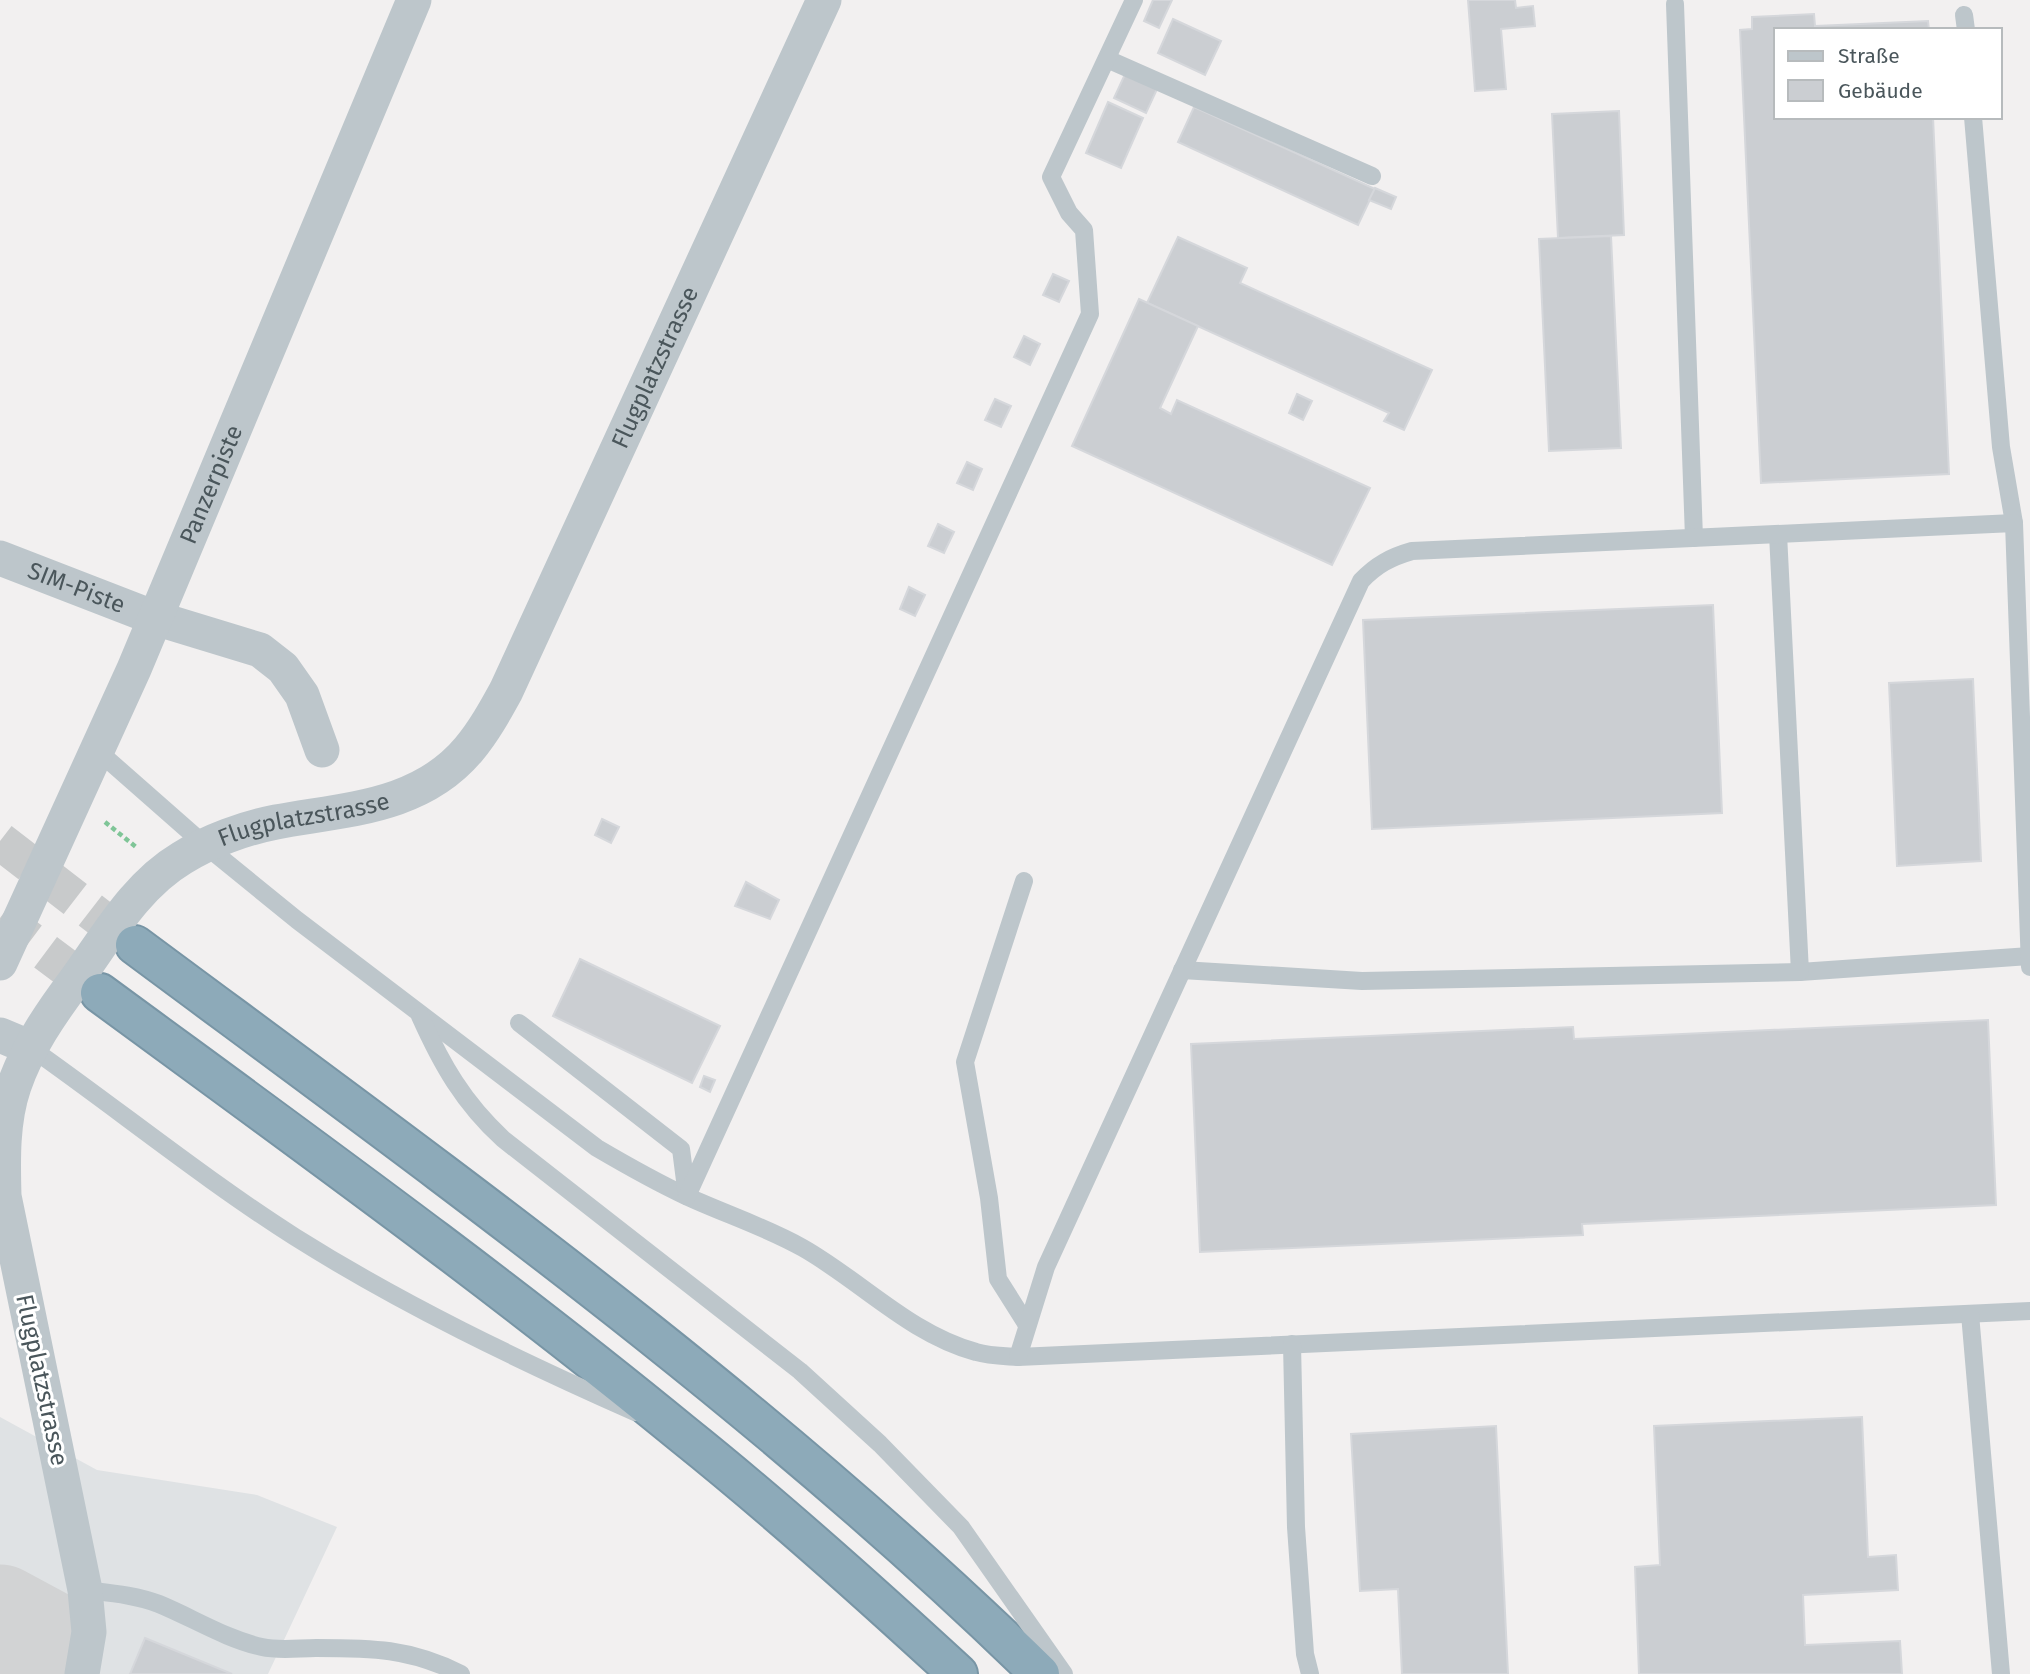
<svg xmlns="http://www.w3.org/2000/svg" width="2030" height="1674" viewBox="0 0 2030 1674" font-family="'Fira Sans',sans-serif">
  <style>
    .airport { fill: #dfe2e4 }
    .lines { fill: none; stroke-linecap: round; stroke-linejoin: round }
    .taxiway { stroke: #d2d3d4; stroke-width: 103 }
    .building { fill: #cbced2; stroke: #d5d7db; stroke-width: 2 }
    .motorway-tunnel { stroke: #c8cacb; stroke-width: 38; stroke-dasharray: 38 19; stroke-linecap: butt }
    .motorway-casing { stroke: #7895a5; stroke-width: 42 }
    .path { stroke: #7fc597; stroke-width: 4.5; stroke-dasharray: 5 3.5; stroke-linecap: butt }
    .service { stroke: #bdc6cb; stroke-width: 18 }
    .minor { stroke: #bdc6cb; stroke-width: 35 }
    .motorway { stroke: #8daab9; stroke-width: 38 }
    .labels { text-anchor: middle; stroke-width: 6; stroke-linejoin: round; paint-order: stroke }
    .street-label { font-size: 24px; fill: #4a565b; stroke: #fff }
  </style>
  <rect width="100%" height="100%" fill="#f2f0f0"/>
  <path class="airport" d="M0 1417 97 1470 257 1495 337 1527 268 1674H0Z"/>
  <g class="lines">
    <path class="taxiway" d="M0 1616 52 1644"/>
  </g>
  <g class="building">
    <path d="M1153 0H1172L1159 28 1144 21Z"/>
    <path d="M1468 0H1515L1516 8 1533 6 1535 26 1501 29 1506 89 1475 91Z"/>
    <path d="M1814 14 1815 26 1928 21 1929 30H1776V117H1933L1949 474 1761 483 1740 30 1752 29V17Z"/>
    <path d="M1173 19 1221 41 1205 75 1158 53Z"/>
    <path d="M1126 72 1158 87 1146 113 1114 98Z"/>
    <path d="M1108 102 1143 118 1121 168 1086 153Z"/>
    <path d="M1194 107 1375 189 1358 225 1178 142Z"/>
    <path d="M1619 111 1624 235 1558 238 1552 114Z"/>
    <path d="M1375 188 1396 197 1391 209 1369 200Z"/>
    <path d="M1611 236 1621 448 1549 451 1539 239Z"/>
    <path d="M1178 237 1247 268 1240 283 1432 370 1404 430 1384 421 1389 413 1147 303Z"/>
    <path d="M1053 274 1069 281 1059 302 1043 295Z"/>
    <path d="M1139 299 1198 326 1160 408 1171 414 1177 400 1370 488 1332 565 1072 446Z"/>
    <path d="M1024 336 1040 344 1030 365 1014 357Z"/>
    <path d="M1297 394 1312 401 1303 420 1289 413Z"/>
    <path d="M995 399 1011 406 1001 427 985 420Z"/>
    <path d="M967 462 982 469 973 490 957 483Z"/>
    <path d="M938 524 954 532 944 553 928 546Z"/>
    <path d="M909 587 925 595 915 616 900 609Z"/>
    <path d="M1713 605 1722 813 1372 829 1363 620Z"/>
    <path d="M1973 679 1981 861 1897 866 1889 683Z"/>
    <path d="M602 819 619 827 611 843 595 835Z"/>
    <path d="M746 882 779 900 770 919 735 906Z"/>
    <path d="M580 959 720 1026 692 1083 553 1016Z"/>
    <path d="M1988 1020 1996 1205 1582 1224 1583 1235 1200 1252 1191 1044 1573 1027 1574 1039Z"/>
    <path d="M704 1076 715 1080 710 1092 700 1087Z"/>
    <path d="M1862 1417 1868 1557 1896 1555 1898 1590 1803 1595 1805 1645 1900 1641 1902 1674H1639L1635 1567 1660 1565 1654 1426Z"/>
    <path d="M1496 1426 1508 1674H1402L1398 1589 1360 1591 1351 1434Z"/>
    <path d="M145 1638 232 1674H130Z"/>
  </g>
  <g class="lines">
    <g class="motorway-tunnel">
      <path d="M0 841 135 945"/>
      <path d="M0 918 100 993"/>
    </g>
    <defs>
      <g id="motorway">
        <path d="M135 945C446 1176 763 1403 1040 1674"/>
        <path d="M100 993C296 1137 495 1280 684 1435 779 1511 869 1592 958 1674"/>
      </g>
    </defs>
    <use href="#motorway" class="motorway-casing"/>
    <path class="path" d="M105 822 136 847"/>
    <g class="service">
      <path d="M1675 4 1694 538"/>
      <path d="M1964 15 1966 30"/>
      <path d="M1107 59 1372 176"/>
      <path d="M1973 117 2001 447 2014 523"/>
      <path d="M1778 534 1800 972 2030 956"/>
      <path d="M98 751 206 846 297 920 597 1148C626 1165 656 1182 686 1196 725 1214 766 1227 803 1248 861 1281 910 1334 976 1352 989 1356 1004 1356 1018 1357L2030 1311"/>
      <path d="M1024 881 965 1062 989 1198 998 1279 1027 1325"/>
      <path d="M1182 970 1362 981 1800 972"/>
      <path d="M420 1016C442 1065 463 1102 503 1139L800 1371 880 1444 961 1527 1064 1674"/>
      <path d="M519 1023 681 1149 687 1196"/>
      <path d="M31 1048C119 1110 204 1179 295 1237 403 1305 518 1360 635 1412"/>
      <path d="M687 1196 1090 314 1084 230 1069 213 1051 177 1134 0"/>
      <path d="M1970 1314 2001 1674"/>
      <path d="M1292 1344 1296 1527 1305 1654 1310 1674"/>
      <path d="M1018 1357 1046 1267 1361 581C1376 565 1391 557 1412 551L2014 523 2030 967"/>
      <path d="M85 1590C110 1593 136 1595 159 1604 193 1618 226 1639 262 1647 279 1651 299 1648 316 1648 372 1648 409 1648 461 1674"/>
    </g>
    <g class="minor">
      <path id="s1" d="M0 558 155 618 260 650 283 668 302 695 322 750"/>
      <path id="s2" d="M0 963 134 669 414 0"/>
      <path d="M0 1035 31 1048"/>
      <path id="s3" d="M82 1674 89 1632 85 1590 4 1196C3 1160 2 1121 14 1086 27 1048 51 1013 75 981 107 937 135 886 182 858 209 841 245 828 276 822 345 809 420 808 469 749 484 731 495 711 506 691L824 0"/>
    </g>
    <use href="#motorway" class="motorway"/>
  </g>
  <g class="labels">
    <g class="street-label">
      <text dy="8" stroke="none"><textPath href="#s3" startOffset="1622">Flugplatzstrasse</textPath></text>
      <text dy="8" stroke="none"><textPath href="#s2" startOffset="523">Panzerpiste</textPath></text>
      <text dy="8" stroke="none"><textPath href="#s1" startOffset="82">SIM-Piste</textPath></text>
      <text dy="8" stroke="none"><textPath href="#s3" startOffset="1013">Flugplatzstrasse</textPath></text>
      <text transform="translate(42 1380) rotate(78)" y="8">Flugplatzstrasse</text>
    </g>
  </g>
  <rect x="1774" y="28" width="228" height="91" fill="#ffffff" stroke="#b7bbbd" stroke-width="2"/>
  <rect x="1788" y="51" width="35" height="10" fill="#bdc6cb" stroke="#b7bbbd" stroke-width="2"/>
  <text x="1838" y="63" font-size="21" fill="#4a565b">Straße</text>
  <rect x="1788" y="80" width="35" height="21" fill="#cbced2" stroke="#b7bbbd" stroke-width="2"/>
  <text x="1838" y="98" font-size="21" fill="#4a565b">Gebäude</text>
</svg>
